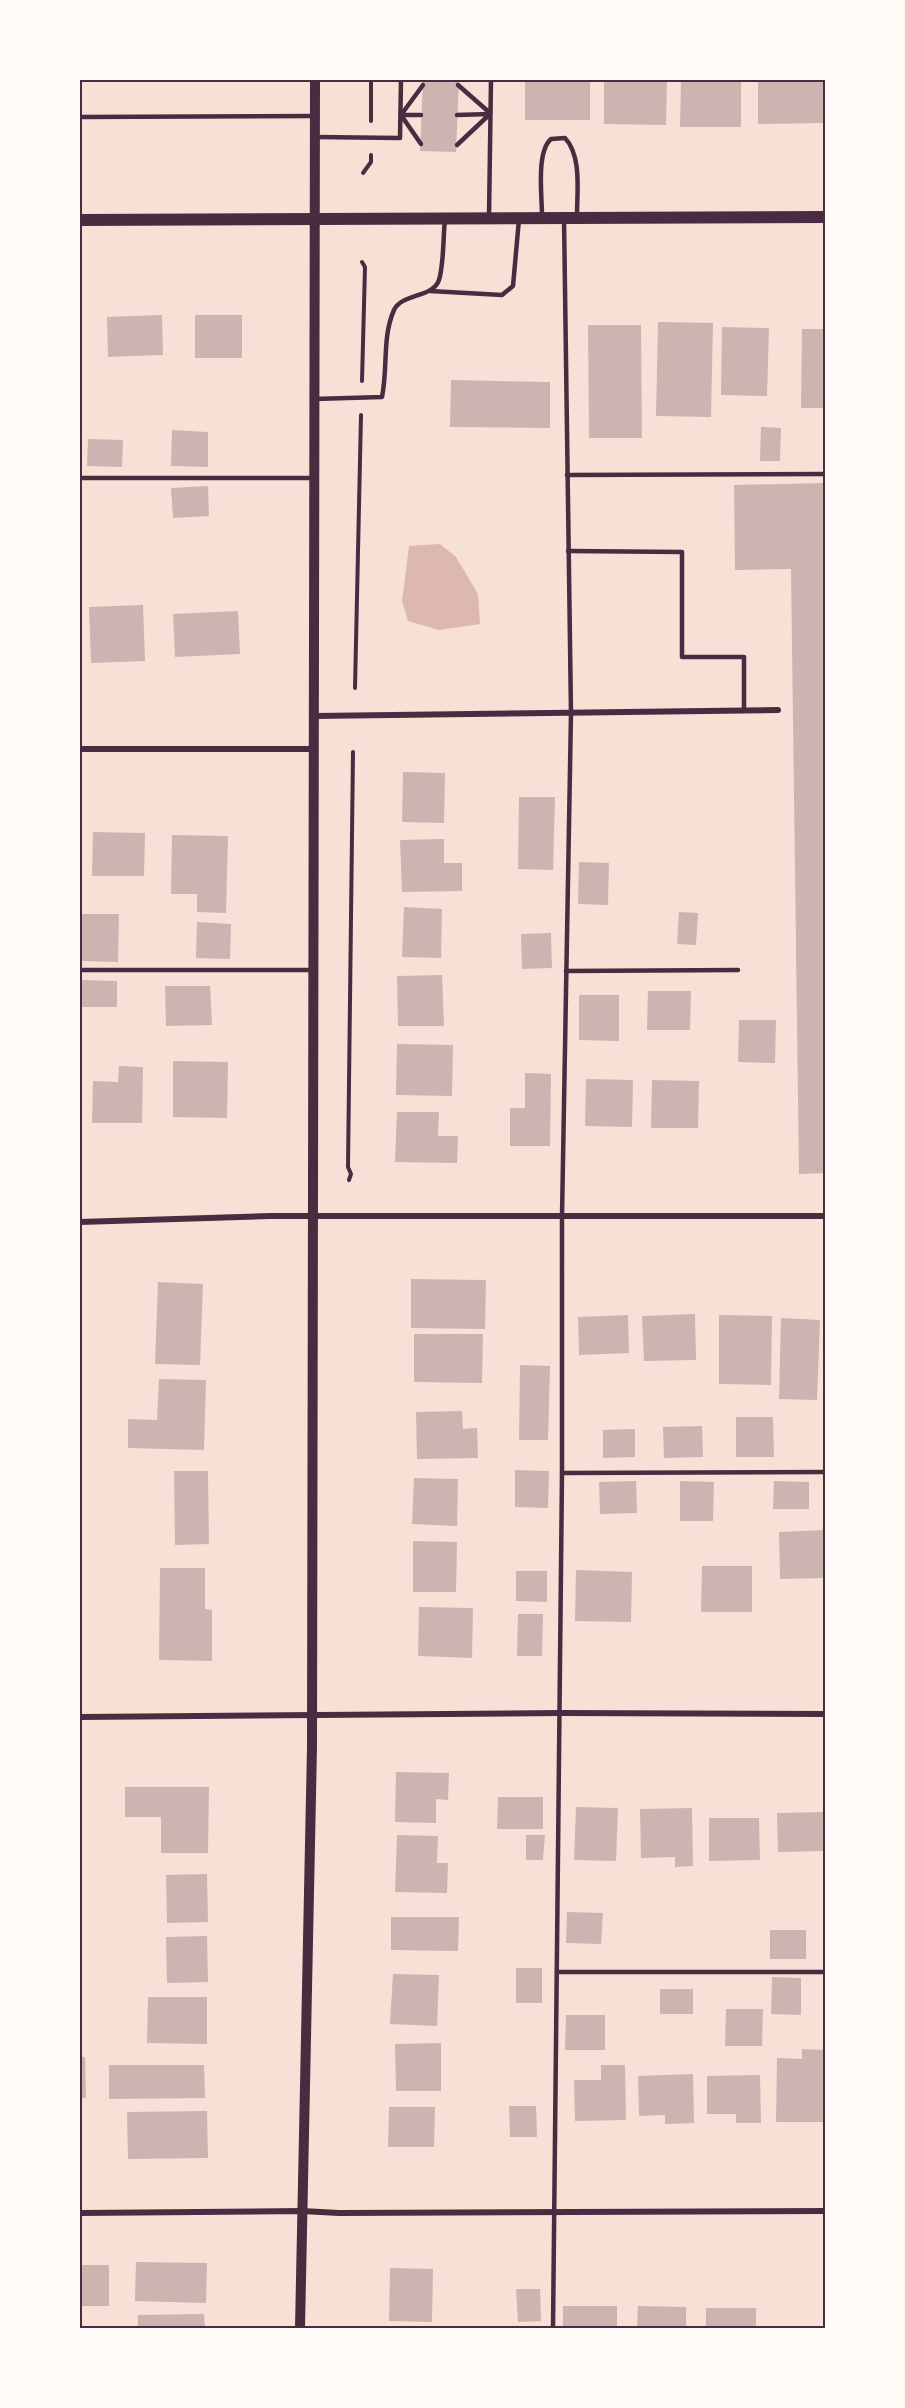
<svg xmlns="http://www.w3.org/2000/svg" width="905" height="2408" viewBox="0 0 905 2408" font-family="Lora,serif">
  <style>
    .water { fill: #dcb8b0 }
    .building { fill: #ccb4b1 }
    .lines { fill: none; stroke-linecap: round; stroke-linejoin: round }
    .path { stroke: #4a2c40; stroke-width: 4 }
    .service { stroke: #4a2c40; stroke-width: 4.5 }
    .minor { stroke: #4a2c40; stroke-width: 6 }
    .tertiary { stroke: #4a2c40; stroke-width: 10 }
    .secondary { stroke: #4a2c40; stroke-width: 12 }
    .neatline { fill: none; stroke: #4a2c40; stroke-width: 2 }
  </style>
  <rect width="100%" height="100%" fill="#f7e1d7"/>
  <path class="water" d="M440 544 456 557 478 594 480 624 439 630 408 621 402 601 409 546Z"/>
  <g class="building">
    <rect x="80" y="80" width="30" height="2"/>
    <path d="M423 80H459L456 152 420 151Z"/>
    <rect x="525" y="80" width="65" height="40"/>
    <path d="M604 80H667L666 125 604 124Z"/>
    <path d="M681 80H741V127H680Z"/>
    <path d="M758 80H824V123L758 124Z"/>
    <path d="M162 315 163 355 108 357 107 317Z"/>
    <rect x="195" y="315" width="47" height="43"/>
    <path d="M658 322 713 323 711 417 656 416Z"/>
    <path d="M588 325H641L642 438H589Z"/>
    <path d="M722 327 769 328 767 396 721 395Z"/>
    <path d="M802 329H826V408H801Z"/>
    <path d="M451 380 550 382V428L450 427Z"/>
    <path d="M761 427 781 428 780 461H760Z"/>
    <path d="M172 430 208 432V467L171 466Z"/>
    <path d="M88 439 123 440 122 467 87 466Z"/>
    <path d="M826 483V1173L799 1174 791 569 735 570 734 485Z"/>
    <path d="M208 486 209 516 173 518 171 488Z"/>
    <path d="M143 605 145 661 91 663 89 607Z"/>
    <path d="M238 611 240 654 175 657 173 614Z"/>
    <path d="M403 772 445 773 444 823 402 822Z"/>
    <path d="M519 797H555L553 870 518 869Z"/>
    <path d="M93 832 145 833 144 876H92Z"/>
    <path d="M172 835 228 836 226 913 197 912V894H171Z"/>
    <path d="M444 839V863H462V891L402 892 400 840Z"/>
    <path d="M579 862 609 863 608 905 578 904Z"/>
    <path d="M404 907 442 909 441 958 402 957Z"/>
    <path d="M679 912 698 913 696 945 677 944Z"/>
    <path d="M82 914H119L118 962 81 961Z"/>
    <path d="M197 922 231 924 230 959 196 958Z"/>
    <path d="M551 933 552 968 522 969 521 934Z"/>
    <path d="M442 975 444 1026H398L397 976Z"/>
    <path d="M82 980 117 981V1007H82Z"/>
    <path d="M165 986H210L212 1025 166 1026Z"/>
    <path d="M648 991H691L690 1030H647Z"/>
    <path d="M579 995H619V1041L579 1040Z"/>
    <path d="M739 1020H776L775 1063 738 1062Z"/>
    <path d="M397 1044 453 1045 452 1096 396 1095Z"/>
    <path d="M173 1061 228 1062 227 1118 173 1117Z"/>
    <path d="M119 1066 143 1067 142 1123H92L93 1081 118 1082Z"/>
    <path d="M525 1073 551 1074 550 1146H510V1108H525Z"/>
    <path d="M586 1079 633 1080 632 1127 585 1126Z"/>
    <path d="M652 1080 699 1081 698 1128H651Z"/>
    <path d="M397 1112H439L438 1136H458L457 1163 395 1162Z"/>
    <path d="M411 1279 486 1280 485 1329 411 1328Z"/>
    <path d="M158 1282 203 1284 200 1365 155 1364Z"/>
    <path d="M695 1314 696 1360 644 1361 642 1316Z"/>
    <path d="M628 1315 629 1353 579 1355 578 1317Z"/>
    <path d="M719 1315 772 1316 771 1385 719 1384Z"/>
    <path d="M781 1318 820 1320 817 1400 779 1399Z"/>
    <path d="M414 1334H483L482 1383 414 1382Z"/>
    <path d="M520 1365 550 1366 548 1440H519Z"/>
    <path d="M159 1379 206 1380 204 1450 128 1448V1419L157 1420Z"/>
    <path d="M462 1411 463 1429 477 1428 478 1458 417 1459 416 1412Z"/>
    <path d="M736 1417H773L774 1457H736Z"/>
    <path d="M702 1426 703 1457 664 1458 663 1427Z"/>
    <path d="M635 1429V1457L603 1458V1430Z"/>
    <path d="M515 1470 549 1471 548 1508 515 1507Z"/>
    <path d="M174 1471H208L209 1544 175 1545Z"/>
    <path d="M414 1478 458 1479 457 1526 412 1524Z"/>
    <path d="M636 1481 637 1513 600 1514 599 1482Z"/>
    <path d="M680 1481 714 1482 713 1521H680Z"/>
    <path d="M774 1481 809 1482V1509H773Z"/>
    <path d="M826 1530V1578L780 1579 779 1532Z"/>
    <path d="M413 1541 457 1542 456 1592H413Z"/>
    <path d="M702 1566H752V1612H701Z"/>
    <path d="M160 1568H205V1609L212 1610V1661L159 1660Z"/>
    <path d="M576 1570 632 1572 631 1622 575 1621Z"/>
    <path d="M516 1571H547V1602L516 1601Z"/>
    <path d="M419 1607 473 1608 472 1658 418 1656Z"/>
    <path d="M518 1614H543L542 1656H517Z"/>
    <path d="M396 1772 449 1773 448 1800 436 1799V1823L395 1822Z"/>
    <path d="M125 1787H209L208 1853H161V1817H125Z"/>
    <path d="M498 1797H543V1829H497Z"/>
    <path d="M576 1807 618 1808 616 1861 574 1860Z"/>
    <path d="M692 1808 693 1866 675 1867V1857L641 1858 640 1809Z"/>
    <path d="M826 1812V1851L778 1852 777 1813Z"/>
    <path d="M709 1818H759L760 1860 709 1861Z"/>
    <path d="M397 1835 438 1836 437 1863H448L447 1893 395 1892Z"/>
    <path d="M526 1835H545L543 1860H526Z"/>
    <path d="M207 1874 208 1922 167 1923 166 1875Z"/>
    <path d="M567 1912 603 1913 601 1944 566 1943Z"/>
    <path d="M391 1917H459L458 1951 391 1950Z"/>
    <rect x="770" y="1930" width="36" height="29"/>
    <path d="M207 1936 208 1982 167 1983 166 1937Z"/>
    <rect x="516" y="1968" width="26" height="35"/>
    <path d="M393 1974 439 1975 437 2026 390 2024Z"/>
    <path d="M772 1977 801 1978V2015L771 2014Z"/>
    <rect x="660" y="1989" width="33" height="25"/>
    <path d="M148 1997H207V2044L147 2043Z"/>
    <path d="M726 2009H763L762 2046H725Z"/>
    <path d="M566 2015H605V2050H565Z"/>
    <path d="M441 2043V2091H396L395 2044Z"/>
    <path d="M802 2049 826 2050V2122H776L777 2058 802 2059Z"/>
    <path d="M80 2057H85L86 2098H80Z"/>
    <path d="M109 2065H204L205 2098 109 2099Z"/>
    <path d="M601 2065H625L626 2120 575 2121 574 2080H601Z"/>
    <path d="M693 2074 694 2123 665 2124V2115L639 2116 638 2076Z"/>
    <path d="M760 2075 761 2123H736V2114H707V2076Z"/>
    <path d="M509 2106H536L537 2137H510Z"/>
    <path d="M389 2107H435L434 2147H388Z"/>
    <path d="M207 2111 208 2158 128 2159 127 2112Z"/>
    <path d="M136 2262 207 2263 206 2303 135 2301Z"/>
    <rect x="80" y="2265" width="29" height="41"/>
    <path d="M390 2268 433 2269 432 2322 389 2321Z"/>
    <path d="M516 2289H540L541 2321 518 2322Z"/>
    <rect x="563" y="2306" width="54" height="22"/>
    <path d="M638 2306 686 2307V2328H637Z"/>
    <rect x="706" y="2308" width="50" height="20"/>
    <path d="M204 2314 205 2328H138V2315Z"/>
  </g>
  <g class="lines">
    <g class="path">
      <path d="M371 121V80"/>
      <path d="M363 173 371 162V155"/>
      <path d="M362 381 365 267 362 262"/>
      <path d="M355 688 361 415"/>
      <path d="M349 1180 351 1174 348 1167 353 752"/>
    </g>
    <g class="service">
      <path d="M458 85 490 113"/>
      <path d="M401 115 423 85"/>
      <path d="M80 117 314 116"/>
      <path d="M315 137 400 138 401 80"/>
      <path d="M421 144 401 115H421"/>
      <path d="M457 145 490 114 457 115"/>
      <path d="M489 216 491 80"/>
      <path d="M542 216C542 196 536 152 551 139L565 138C582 156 577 192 577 215"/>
      <path d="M430 291 502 295 513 286 519 219"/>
      <path d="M314 399 382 397C388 368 382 337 394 310 402 293 433 298 439 280 444 264 443 237 445 219"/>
      <path d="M567 475 826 474"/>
      <path d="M80 478H314"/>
      <path d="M568 551 682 552V657H744V710"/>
      <path d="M80 970H313"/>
      <path d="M566 971 738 970"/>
      <path d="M562 1473 826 1472"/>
      <path d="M557 1972H826"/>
      <path d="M553 2328 562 1473V1216L571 713 564 218"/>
    </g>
    <g class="minor">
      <path d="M314 716 778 710"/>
      <path d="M80 749H314"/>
      <path d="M80 1222 270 1216H826"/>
      <path d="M80 1717 559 1713 826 1714"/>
      <path d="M80 2213 302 2211 339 2213 826 2211"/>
    </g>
    <path class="tertiary" d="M300 2328 312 1747 315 80"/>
    <path class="secondary" d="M80 220 826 217"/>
  </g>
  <rect width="905" height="2408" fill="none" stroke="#fffaf5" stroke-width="162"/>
  <rect x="81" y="81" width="743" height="2246" class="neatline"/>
</svg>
